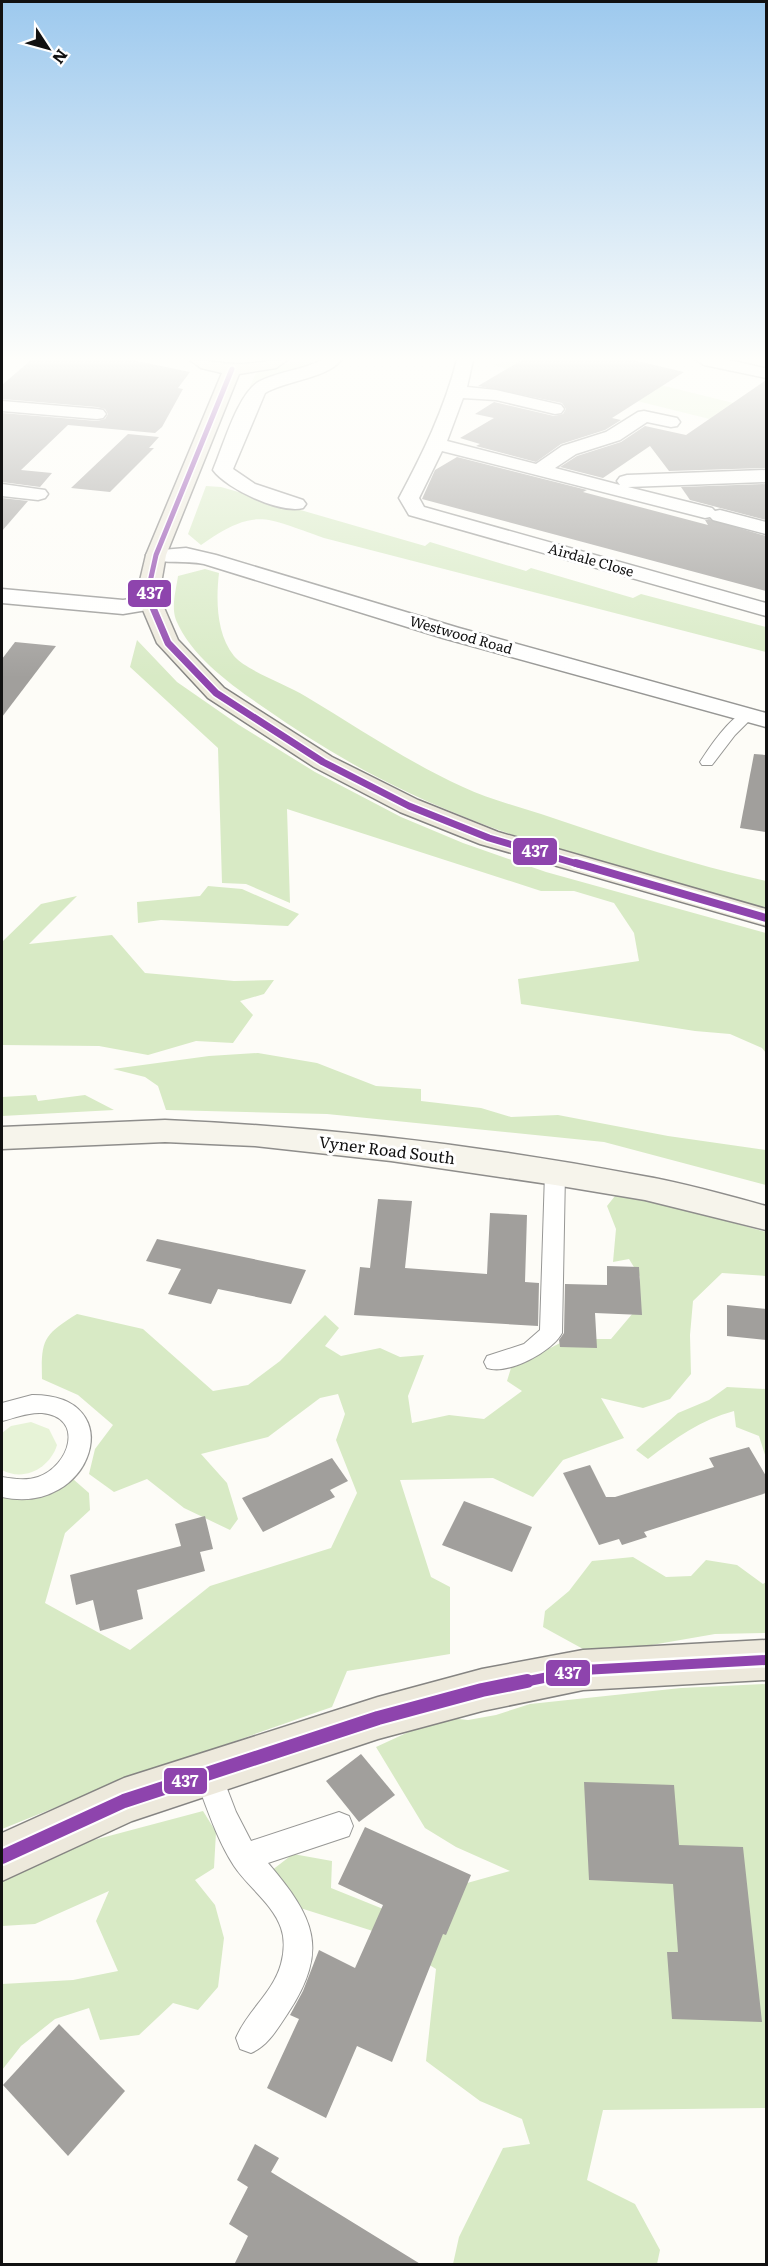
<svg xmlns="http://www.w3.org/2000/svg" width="768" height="2266" viewBox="0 0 768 2266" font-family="Literata,serif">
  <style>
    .green { fill: #e7f3d7 }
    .forest { fill: #d8eac5 }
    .building { fill: #a19f9c }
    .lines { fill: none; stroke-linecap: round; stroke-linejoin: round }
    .lane-casing { stroke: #979795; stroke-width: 2 }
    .street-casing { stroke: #979795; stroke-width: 3 }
    .secondary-casing { stroke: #8e8d8b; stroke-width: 3 }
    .primary-casing { stroke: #858482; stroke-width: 3 }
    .lane { fill: #fffffe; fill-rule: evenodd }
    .street { fill: #fffffe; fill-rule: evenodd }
    .secondary { fill: #f6f4eb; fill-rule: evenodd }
    .primary { fill: #ede9dc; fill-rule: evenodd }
    .bus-1-far4-casing { stroke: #fff; stroke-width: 8 }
    .bus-1-far3-casing { stroke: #fff; stroke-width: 10 }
    .bus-1-far2-casing { stroke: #fff; stroke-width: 13 }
    .bus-1-far1-casing { stroke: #fff; stroke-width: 15 }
    .bus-1-casing { stroke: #fff; stroke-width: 18 }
    .bus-1-far4 { stroke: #8e44ad; stroke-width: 5 }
    .bus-1-far3 { stroke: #8e44ad; stroke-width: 7 }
    .bus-1-far2 { stroke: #8e44ad; stroke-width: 8 }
    .bus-1-far1 { stroke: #8e44ad; stroke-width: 10 }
    .bus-1 { stroke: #8e44ad; stroke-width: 14 }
    .labels { text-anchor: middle; stroke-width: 6; stroke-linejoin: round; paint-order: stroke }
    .far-street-label { font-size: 14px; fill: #111; stroke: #fff }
    .street-label { font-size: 16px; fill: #111; stroke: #fff }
    .line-badge { stroke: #fff; stroke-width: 2 }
    .badge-label { font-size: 16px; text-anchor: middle; font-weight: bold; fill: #fff }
  </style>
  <rect width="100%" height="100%" fill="#fdfcf7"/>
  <g class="green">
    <path d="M299 360H317L320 363 248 391 256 373Z"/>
    <path d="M514 360H559L766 411V433L492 365Z"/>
    <path d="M31 1422 49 1429 57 1445C50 1468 24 1482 2 1470V1433L11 1426Z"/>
  </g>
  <g class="forest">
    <path d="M206 486 221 487 425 546 430 542 526 571 531 568 633 598 641 594 766 627V652L324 538C265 518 257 506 201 545L188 534Z"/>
    <path d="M205 569 219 573C216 599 216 634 234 656 247 671 286 684 305 696 357 727 408 762 463 787 491 800 523 808 553 818 623 842 694 865 766 881V909C636 873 500 841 379 778 340 758 302 734 266 709 234 687 192 658 176 620 171 607 176 590 178 576Z"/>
    <path d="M137 640 177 682 239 725 315 772 401 817 463 843 546 872 766 933V1053L762 1048 730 1034 695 1031 521 1004 518 979 639 961 634 933 614 903 574 891H541L287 809 290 903 246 884 222 883 218 748 130 667Z"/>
    <path d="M208 886 242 889 299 914 288 926 161 920 138 923 137 902 200 896Z"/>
    <path d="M77 896 29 944 112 935 145 973 234 981 274 980 264 994 240 1001 253 1015 233 1043 196 1041 148 1055 99 1046 2 1045V942L41 904Z"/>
    <path d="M258 1053 317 1063 376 1086 421 1089V1101L481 1108 511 1117 558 1115 668 1136 766 1150V1185L604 1142 327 1114 166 1110 158 1086 145 1077 113 1069 209 1056Z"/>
    <path d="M36 1095 38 1101 85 1095 114 1110 2 1116V1097Z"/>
    <path d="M619 1191 766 1232V1276L722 1273 693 1301 690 1335 691 1374 670 1399 643 1408 601 1398 624 1438 563 1460 533 1497 493 1478 400 1480 431 1577 450 1587V1654L347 1671 332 1707 121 1781 2 1829V1486C31 1493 45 1495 73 1479L89 1493 90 1510 65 1533 45 1603 130 1650 210 1586 331 1548 357 1493 336 1440 345 1414 338 1394 320 1398 268 1437 201 1454 227 1483 238 1519 230 1530 184 1508 147 1479 114 1492 89 1474 95 1449 113 1425 78 1395 42 1379C41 1340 43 1335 77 1314L143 1329 213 1391 248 1385 280 1361 325 1315 339 1328 325 1346 341 1356 380 1348 400 1357 424 1355 408 1396 412 1423 449 1415 484 1419 522 1391 507 1381 511 1368 568 1339H611L633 1313 640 1277 629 1259 613 1262 616 1229 607 1206Z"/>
    <path d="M727 1387 766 1389V1458L759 1436 736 1427 734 1411C701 1420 675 1438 648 1459L636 1450 678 1413 709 1400Z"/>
    <path d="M633 1557 666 1577 691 1576 706 1560 737 1565 763 1584 766 1582V1633L715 1634 594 1655 543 1627 545 1611 569 1591 592 1561Z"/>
    <path d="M766 1684V2108L603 2110 587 2180 635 2204 660 2250 657 2264H453L459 2237 503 2148 530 2144 522 2119 480 2101 426 2061 436 1969 376 1932 275 1900 267 1874 293 1854 332 1861 331 1888 428 1927 460 1885 510 1871 456 1847 425 1828 376 1747 441 1717 468 1720 496 1715 530 1704 681 1688Z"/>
    <path d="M203 1811 216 1832 214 1868 195 1880 215 1905 224 1938 218 1987 198 2010 173 2003 139 2035 100 2040 89 2008 55 2019 21 2046 2 2070V1984L73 1980 118 1971 96 1921 109 1891 35 1924 2 1926V1871L90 1841Z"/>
  </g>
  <g class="building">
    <path d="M31 360H132L190 372 178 388 183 389 162 427 155 433 68 425 21 470 52 473 40 487 2 482V413L97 421 105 419 108 414 105 409 97 407 2 399V385Z"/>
    <path d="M522 360H633L684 372 612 418 621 420 605 430 561 444 536 462 476 446 480 444 460 438 494 418 475 414 494 402 554 416 563 414 566 409 562 403 478 386Z"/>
    <path d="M766 380V468L669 471 650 446 603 478 560 467 577 456 621 442 645 426 686 435Z"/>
    <path d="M128 434 159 437 149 448H154L110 492 71 488Z"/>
    <path d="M457 457 587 490 583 492 708 525 705 520 709 519 766 536V591L422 499 435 470Z"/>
    <path d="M766 484V520L690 500 681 487Z"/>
    <path d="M2 498 28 501 2 531Z"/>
    <path d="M15 642 56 646 2 717V659Z"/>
    <path d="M754 754 766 755V832L740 828Z"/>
    <path d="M378 1199 412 1201 405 1268 487 1274 490 1213 527 1215 525 1282 539 1283 538 1326 354 1315 360 1267 370 1268Z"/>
    <path d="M157 1239 306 1270 291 1304 218 1289 211 1304 168 1294 181 1269 146 1261Z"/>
    <path d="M607 1266 639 1267 642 1315 595 1313 597 1348 560 1347 559 1340 564 1333 565 1284 607 1285Z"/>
    <path d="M727 1305 766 1309V1340L727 1336Z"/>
    <path d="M749 1447 766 1476V1493L644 1532 647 1537 622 1545 619 1539 599 1545 563 1473 590 1465 606 1497H615L714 1467 709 1458Z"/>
    <path d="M332 1458 348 1481 330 1490 335 1497 263 1532 242 1498Z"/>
    <path d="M464 1501 532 1527 512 1572 442 1545Z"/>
    <path d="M205 1516 213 1549 200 1552 205 1571 137 1590 143 1619 100 1631 93 1600 76 1605 70 1575 181 1546 175 1524Z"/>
    <path d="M361 1754 395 1795 359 1822 326 1781Z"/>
    <path d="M584 1782 674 1785 679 1845 743 1847 762 2022 672 2019 667 1952H678L673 1884 589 1880Z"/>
    <path d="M365 1827 471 1875 446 1935 443 1934 392 2062 357 2046 326 2118 267 2088 299 2019 290 2015 303 1991 319 1950 355 1968 383 1905 338 1884Z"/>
    <path d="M59 2024 125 2091 68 2156 3 2085Z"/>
    <path d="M255 2144 279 2158 271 2172 422 2265H234L248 2236 229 2224 248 2187 237 2180Z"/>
  </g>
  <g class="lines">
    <defs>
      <g id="lane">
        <path d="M747 711 754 715 752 718 735 735 712 765H702L700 762C709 748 731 715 747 711Z"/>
        <path d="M555 1166 562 1168 565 1173 562 1333C552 1352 508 1375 487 1368L484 1362 487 1356 524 1344 540 1330 545 1173 548 1168Z"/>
        <path d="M32 1395C132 1394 93 1517 2 1497V1477C14 1479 26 1481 38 1477 70 1466 85 1417 42 1413 28 1412 15 1418 2 1421V1403Z"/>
        <path d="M208 1761 218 1765 236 1812 251 1841 339 1812 349 1816 353 1826 349 1836 268 1863C314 1917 330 1949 288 2013 278 2028 268 2046 251 2053L240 2049 236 2038C247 2011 273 1993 281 1964 284 1953 285 1939 281 1928 273 1904 248 1887 234 1866 216 1838 206 1805 194 1774L198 1765Z"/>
      </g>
      <g id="street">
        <path d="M322 360H341C326 379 287 380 265 393L233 469 255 484 303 500 306 504 303 508C280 514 227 489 213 470 223 447 238 392 260 381 280 371 303 370 322 360Z"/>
        <path d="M457 360H473L467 387 496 390 561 405 564 409 561 413 555 414 496 400 463 398 447 441 536 464 562 446 606 432 638 412 644 411 677 418 680 422 677 426 671 427 647 422 620 440 576 454 555 468 620 485 617 481 620 477 627 475 766 470V482L628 487 712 508 715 511 720 510 766 522V534L713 520 710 517 705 518 442 451 419 498 424 507 766 603V616L409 515 399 498C423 453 444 410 457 360Z"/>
        <path d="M696 360H729L764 368H766V378L704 365Z"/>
        <path d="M2 401 97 409 103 410 106 414 103 418 97 419 2 411Z"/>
        <path d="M2 484 45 490 48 494 45 498 38 500 2 496Z"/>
        <path d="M186 548 216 555 459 628 766 713V727L443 638 204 564C185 560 166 564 149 559L146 555 149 551Z"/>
        <path d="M2 589 123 600 151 596 159 598 162 603 159 608 123 614 2 603Z"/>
      </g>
      <path id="secondary" d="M165 1120C325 1127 486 1146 643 1176 684 1183 726 1195 766 1206V1230L645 1200 555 1185 391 1161 255 1146 165 1142 2 1149V1127Z"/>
      <g id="primary">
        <path d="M190 360C206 360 222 364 238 364 255 364 271 360 287 360L276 368 239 374 166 555 160 589 162 603 178 640 224 688 332 757 418 800 498 832 766 909V926L480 844 400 812 314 767 208 698 157 643 140 603 138 589 146 555 222 373 201 368Z"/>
        <path d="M766 1640V1680L583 1690 482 1711 378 1739 132 1821 2 1881V1833L124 1778 378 1697 482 1669 583 1650Z"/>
      </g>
    </defs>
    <use href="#lane" class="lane-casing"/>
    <use href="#street" class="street-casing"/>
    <use href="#secondary" class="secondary-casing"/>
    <use href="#primary" class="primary-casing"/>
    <use href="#lane" class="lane"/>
    <use href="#street" class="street"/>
    <use href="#secondary" class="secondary"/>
    <use href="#primary" class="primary"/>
    <defs>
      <path id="bus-1-far4" d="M150 582 156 555 232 369"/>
      <path id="bus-1-far3" d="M151 581V603L168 643 216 693 323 762 409 806 489 838 581 865"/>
      <path id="bus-1-far2" d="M576 863 766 918"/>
      <path id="bus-1-far1" d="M519 1683 583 1670 766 1660"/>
      <path id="bus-1" d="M2 1857 124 1801 378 1718 482 1690 527 1681"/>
    </defs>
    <use href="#bus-1-far4" class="bus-1-far4-casing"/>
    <use href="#bus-1-far3" class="bus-1-far3-casing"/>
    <use href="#bus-1-far2" class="bus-1-far2-casing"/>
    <use href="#bus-1-far1" class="bus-1-far1-casing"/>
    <use href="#bus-1" class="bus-1-casing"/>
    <use href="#bus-1-far4" class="bus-1-far4"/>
    <use href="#bus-1-far3" class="bus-1-far3"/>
    <use href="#bus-1-far2" class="bus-1-far2"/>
    <use href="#bus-1-far1" class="bus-1-far1"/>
    <use href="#bus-1" class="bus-1"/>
  </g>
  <linearGradient id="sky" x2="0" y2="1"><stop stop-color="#9dc9ee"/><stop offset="0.53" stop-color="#fefefb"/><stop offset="1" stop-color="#fefefb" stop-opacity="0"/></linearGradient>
  <rect width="768" height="678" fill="url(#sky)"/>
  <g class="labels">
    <g class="far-street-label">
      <text transform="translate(591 560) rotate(16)" y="5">Airdale Close</text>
      <text transform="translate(461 635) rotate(16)" y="5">Westwood Road</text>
    </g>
    <g class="street-label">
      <text transform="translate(387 1150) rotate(7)" y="6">Vyner Road South</text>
    </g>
  </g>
  <g class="line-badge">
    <rect x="127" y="579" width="45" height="29" rx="6" fill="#8e44ad"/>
    <rect x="512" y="837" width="46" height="29" rx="6" fill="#8e44ad"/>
    <rect x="545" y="1659" width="46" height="28" rx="6" fill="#8e44ad"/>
    <rect x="163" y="1767" width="45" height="28" rx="6" fill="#8e44ad"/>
  </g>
  <g class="badge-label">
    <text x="150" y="599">437</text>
    <text x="535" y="857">437</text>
    <text x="568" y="1679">437</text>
    <text x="185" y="1787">437</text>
  </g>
  <rect width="768" height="2266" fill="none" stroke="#111111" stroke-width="6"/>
  <g transform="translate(48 48) rotate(126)" stroke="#ffffff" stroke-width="4.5" paint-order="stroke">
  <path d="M0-4.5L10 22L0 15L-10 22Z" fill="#111111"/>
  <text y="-9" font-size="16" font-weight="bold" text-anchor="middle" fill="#111111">N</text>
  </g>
</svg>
